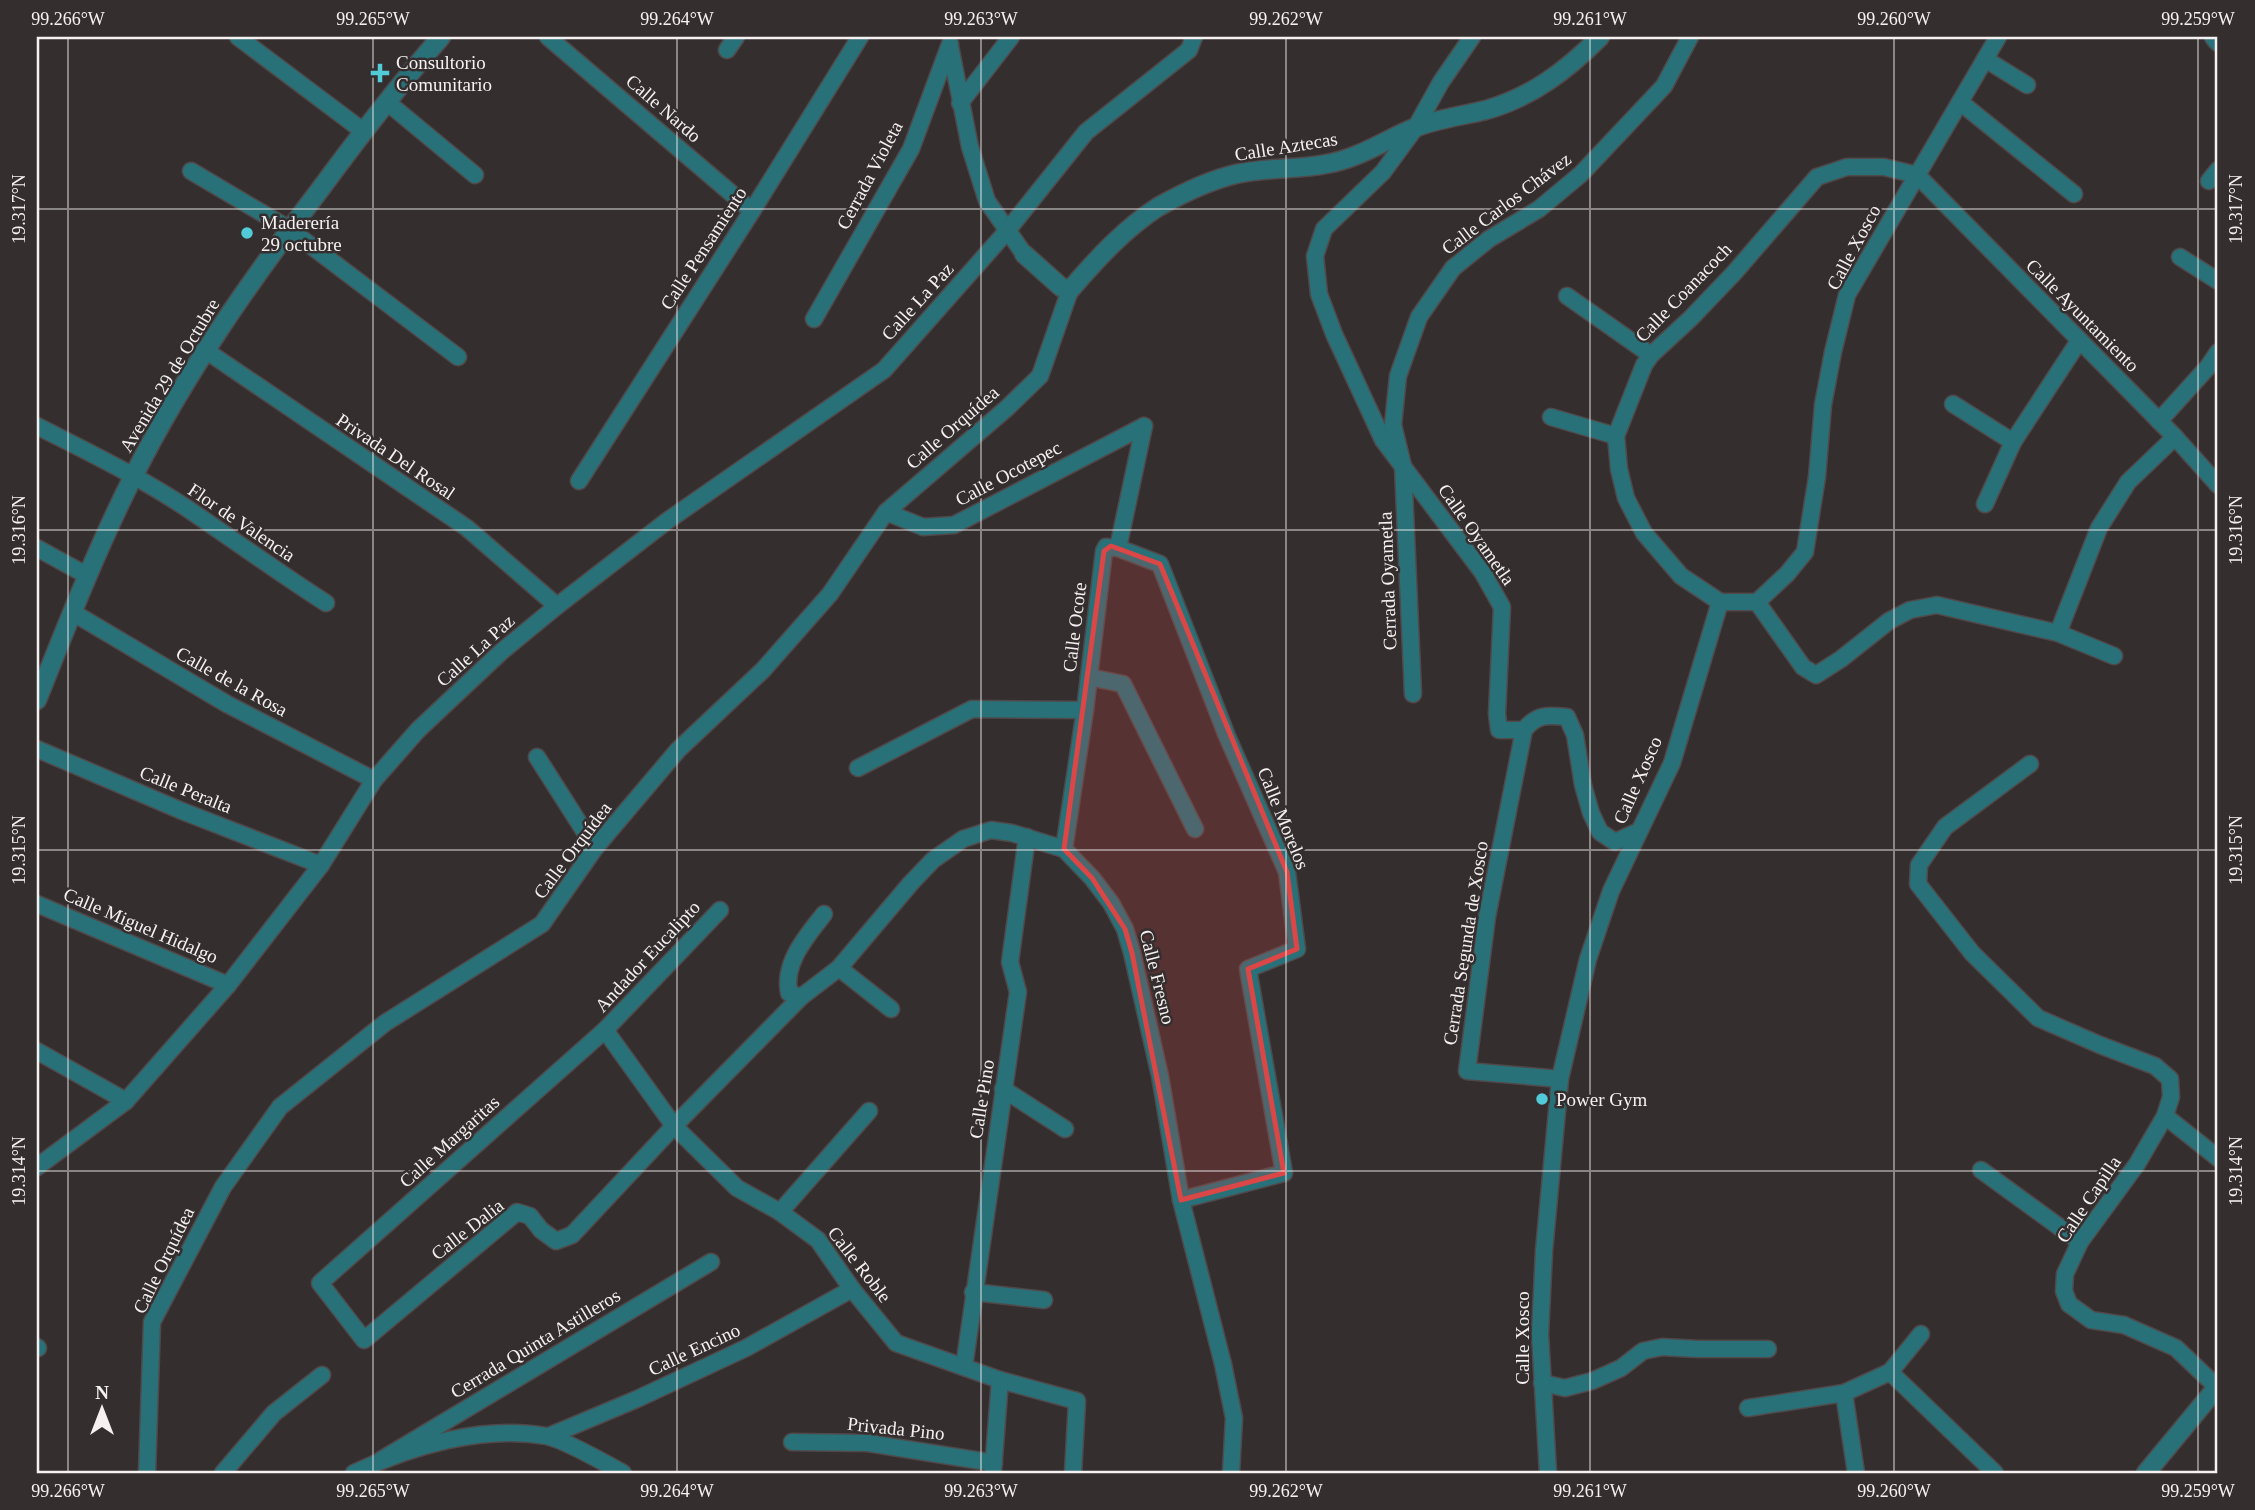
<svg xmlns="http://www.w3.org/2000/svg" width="2255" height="1510" viewBox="0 0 2255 1510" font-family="Georgia,serif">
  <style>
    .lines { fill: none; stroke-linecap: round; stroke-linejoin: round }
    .minor-casing { stroke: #50494a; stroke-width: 19 }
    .tertiary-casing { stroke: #50494a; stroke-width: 21 }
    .minor { stroke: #297179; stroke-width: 16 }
    .tertiary { stroke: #297179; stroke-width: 18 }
    .marked { fill: #db4646; fill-opacity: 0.2; stroke: #db4646; stroke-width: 5; stroke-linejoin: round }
    .ticks { fill: none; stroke: #f5f1f1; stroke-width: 2; stroke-opacity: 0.45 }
    .poi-dot { fill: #52cbd8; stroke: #352e2f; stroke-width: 2.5 }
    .labels { text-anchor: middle; stroke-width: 5; stroke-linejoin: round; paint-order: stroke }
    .poi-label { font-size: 19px; fill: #f5f1f1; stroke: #352e2f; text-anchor: start }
    .street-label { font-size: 19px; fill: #f5f1f1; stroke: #352e2f }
    .neatline { fill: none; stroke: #f5f1f1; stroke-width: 2.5 }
    .ticks-label { font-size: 18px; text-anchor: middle; fill: #f5f1f1 }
  </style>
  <rect width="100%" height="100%" fill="#352e2f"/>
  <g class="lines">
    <defs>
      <g id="minor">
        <path d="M238 37 363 131"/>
        <path d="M548 37 752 211"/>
        <path d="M1472 37 1441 82 1416 127 1383 172 1324 229 1315 256 1319 294 1334 334 1383 440 1483 573 1502 607 1497 714 1499 730H1524C1537 714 1547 715 1567 717L1575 735 1583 785 1591 813 1600 832 1615 842 1637 832"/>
        <path d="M950 46 970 147 987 201 1024 254"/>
        <path d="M727 50 736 37"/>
        <path d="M1985 59 2027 85"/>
        <path d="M387 102 475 175"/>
        <path d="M1960 102 2074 194"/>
        <path d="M960 103 1011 37"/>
        <path d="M191 171 289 229 458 357"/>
        <path d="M1917 175 2175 437 2218 485"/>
        <path d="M2209 181 2218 170"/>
        <path d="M2180 257 2218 281"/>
        <path d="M1567 296 1651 355"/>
        <path d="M814 319 911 149 950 44"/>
        <path d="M205 350 467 528 557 606"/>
        <path d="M1953 404 2013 442"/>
        <path d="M1551 417 1616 436"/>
        <path d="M2159 421 2208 367 2218 352"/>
        <path d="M37 426C88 452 140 477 188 509 234 540 279 573 326 603"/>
        <path d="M579 481 752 211 860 37"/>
        <path d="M1985 504 2013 442 2079 341"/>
        <path d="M886 512 923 527 954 525 1144 426"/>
        <path d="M37 548 88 576"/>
        <path d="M1118 548 1160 564 1227 736 1287 872 1297 949 1248 969 1284 1173 1181 1200"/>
        <path d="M1720 602H1757L1787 574 1805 552 1817 477 1823 405 1833 352 1847 295 1998 37"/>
        <path d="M1720 602 1681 576 1644 533 1626 498 1619 469 1616 436 1644 365 1651 355 1691 318 1734 273 1817 177 1847 167H1884L1917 175"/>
        <path d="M1757 602 1803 667 1816 675 1841 659 1889 621 1910 610 1937 605 2058 633 2114 656"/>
        <path d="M72 612 227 704 374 780"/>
        <path d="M2058 633 2099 528 2128 482 2175 437"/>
        <path d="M1089 677 1123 684 1195 829"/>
        <path d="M1413 694 1403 466 1393 425 1398 376 1419 317 1453 268 1489 239 1539 209 1581 174 1664 86 1690 37"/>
        <path d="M1524 730 1487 917 1467 1071 1560 1079"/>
        <path d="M37 749 182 811 321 865"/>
        <path d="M537 757 595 848"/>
        <path d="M2030 764 1945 827 1919 865 1918 884 1972 953 2038 1018 2100 1045 2155 1066 2170 1079 2171 1097 2165 1116 2137 1164 2080 1242 2065 1274 2064 1291 2069 1304 2091 1320 2124 1325 2176 1348 2217 1387"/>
        <path d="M858 768 972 709 1085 710"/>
        <path d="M1064 849 1085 710 1104 551 1106 547 1118 548 1144 426"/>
        <path d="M37 904 228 985"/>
        <path d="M720 910 605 1030 320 1283 364 1340 517 1212 530 1216 541 1230 556 1241 572 1235 674 1126 801 997 839 968 911 883 933 860 963 839 991 830 1012 833 1064 849 1092 878 1111 903 1125 929 1132 953 1160 1076 1181 1200 1223 1364 1234 1418 1231 1473"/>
        <path d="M839 968 891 1009"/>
        <path d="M801 997 789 993C783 963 806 937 824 914"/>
        <path d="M605 1030 674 1126 737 1188 780 1212 818 1240 852 1289 896 1343 1000 1380 1077 1401 1073 1473"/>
        <path d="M37 1051 126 1101"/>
        <path d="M1003 1089 1065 1129"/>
        <path d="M2165 1116 2218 1158"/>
        <path d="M37 1167 126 1101 228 985 321 865 374 780 418 730 501 652 557 606 667 521 884 370 1007 231 1086 132 1189 50 1194 37"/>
        <path d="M1981 1170 2080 1242"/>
        <path d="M780 1212 869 1111"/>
        <path d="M973 1292 1044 1300"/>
        <path d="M37 1347 38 1348"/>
        <path d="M964 1367 1018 992 1010 962 1027 837"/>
        <path d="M1890 1372 1921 1334"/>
        <path d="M1542 1383 1565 1388 1592 1381 1621 1368 1643 1351 1662 1347 1698 1349H1768"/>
        <path d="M1844 1393 1856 1473"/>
        <path d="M1748 1408 1844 1393 1890 1372 1995 1473"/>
        <path d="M549 1436 637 1399 746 1348 852 1289"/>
        <path d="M792 1442 868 1443 994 1463"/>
        <path d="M381 1460 711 1262"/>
        <path d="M993 1471 1000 1380"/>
        <path d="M147 1473 152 1322 223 1187 280 1107 385 1023 542 924 595 848 678 750 763 670 830 594 886 512 1007 408 1040 376 1070 290"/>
        <path d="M223 1473 274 1413 322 1375"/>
        <path d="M354 1473C411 1446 482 1425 546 1436 562 1439 607 1464 623 1473"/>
        <path d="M1548 1473 1540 1334 1544 1251 1560 1079 1588 959 1611 891 1672 763 1720 602"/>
      </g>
      <g id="tertiary">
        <path d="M2214 37 2218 42"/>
        <path d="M1024 254 1061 287 1070 290C1096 260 1124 229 1158 207 1181 194 1211 180 1236 174 1265 167 1297 170 1326 164 1358 159 1385 140 1414 128 1436 119 1462 116 1486 110 1532 97 1567 70 1600 37"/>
        <path d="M37 700C67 625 97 548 134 475 185 374 250 281 319 191 358 138 398 86 441 37"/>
        <path d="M2146 1473 2218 1386"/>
      </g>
    </defs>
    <use href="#minor" class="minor-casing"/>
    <use href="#tertiary" class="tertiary-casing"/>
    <use href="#minor" class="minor"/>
    <use href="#tertiary" class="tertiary"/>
  </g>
  <path class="marked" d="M1111 546 1160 564 1287 872 1297 949 1248 969 1284 1173 1181 1200 1132 953 1125 929 1092 878 1064 849 1104 551Z"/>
  <path class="ticks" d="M68 37V1473M373 37V1473M677 37V1473M981 37V1473M1286 37V1473M1590 37V1473M1894 37V1473M2198 37V1473M37 209H2218M37 530H2218M37 850H2218M37 1171H2218"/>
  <g class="poi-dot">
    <path d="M376.5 62.5h7v7h7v7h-7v7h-7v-7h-7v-7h7z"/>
    <circle cx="247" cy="233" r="7"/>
    <circle cx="1542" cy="1099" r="7"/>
  </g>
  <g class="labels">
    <g class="poi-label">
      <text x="396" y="69">Consultorio<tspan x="396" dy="22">Comunitario</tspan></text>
      <text x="261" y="229">Maderería<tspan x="261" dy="22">29 octubre</tspan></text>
      <text x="1556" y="1106">Power Gym</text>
    </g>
    <g class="street-label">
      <text transform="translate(664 108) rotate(41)" y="7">Calle Nardo</text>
      <text transform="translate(1286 146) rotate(-9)" y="7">Calle Aztecas</text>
      <text transform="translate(869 175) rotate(-62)" y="7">Cerrada Violeta</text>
      <text transform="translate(1506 203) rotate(-37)" y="7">Calle Carlos Chávez</text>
      <text transform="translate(1853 247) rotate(-62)" y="7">Calle Xosco</text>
      <text transform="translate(703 248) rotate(-57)" y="7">Calle Pensamiento</text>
      <text transform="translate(1683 292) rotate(-46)" y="7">Calle Coanacoch</text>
      <text transform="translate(917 301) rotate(-48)" y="7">Calle La Paz</text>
      <text transform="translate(2083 315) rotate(45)" y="7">Calle Ayuntamiento</text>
      <text transform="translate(169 375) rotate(-59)" y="7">Avenida 29 de Octubre</text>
      <text transform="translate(952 427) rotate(-41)" y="7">Calle Orquídea</text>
      <text transform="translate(396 456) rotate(34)" y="7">Privada Del Rosal</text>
      <text transform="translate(1008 473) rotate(-28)" y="7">Calle Ocotepec</text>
      <text transform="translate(242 522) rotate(34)" y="7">Flor de Valencia</text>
      <text transform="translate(1477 534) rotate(55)" y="7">Calle Oyametla</text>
      <text transform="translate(1387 581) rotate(-92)" y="7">Cerrada Oyametla</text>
      <text transform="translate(1074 627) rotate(-83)" y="7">Calle Ocote</text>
      <text transform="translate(475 650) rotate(-42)" y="7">Calle La Paz</text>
      <text transform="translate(232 681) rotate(29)" y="7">Calle de la Rosa</text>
      <text transform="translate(1637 780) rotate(-66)" y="7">Calle Xosco</text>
      <text transform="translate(186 789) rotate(22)" y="7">Calle Peralta</text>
      <text transform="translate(1284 818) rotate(68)" y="7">Calle Morelos</text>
      <text transform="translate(572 850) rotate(-53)" y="7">Calle Orquídea</text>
      <text transform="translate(141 925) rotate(23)" y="7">Calle Miguel Hidalgo</text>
      <text transform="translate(1465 943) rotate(-81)" y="7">Cerrada Segunda de Xosco</text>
      <text transform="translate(647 956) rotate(-47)" y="7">Andador Eucalipto</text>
      <text transform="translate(1158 977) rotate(76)" y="7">Calle Fresno</text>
      <text transform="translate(981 1099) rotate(-81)" y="7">Calle Pino</text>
      <text transform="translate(449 1141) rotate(-42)" y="7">Calle Margaritas</text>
      <text transform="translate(2088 1199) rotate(-56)" y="7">Calle Capilla</text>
      <text transform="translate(467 1229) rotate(-38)" y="7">Calle Dalia</text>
      <text transform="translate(163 1260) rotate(-64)" y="7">Calle Orquídea</text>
      <text transform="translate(860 1264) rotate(52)" y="7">Calle Roble</text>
      <text transform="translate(1522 1338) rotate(-90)" y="7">Calle Xosco</text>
      <text transform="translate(535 1343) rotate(-31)" y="7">Cerrada Quinta Astilleros</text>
      <text transform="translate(694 1349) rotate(-25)" y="7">Calle Encino</text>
      <text transform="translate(896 1428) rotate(6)" y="7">Privada Pino</text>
    </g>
  </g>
  <rect width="2255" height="1510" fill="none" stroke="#352e2f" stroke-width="77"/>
  <g transform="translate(102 1409)" stroke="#352e2f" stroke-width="5" paint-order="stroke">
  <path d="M0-5L12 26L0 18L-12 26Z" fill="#f5f1f1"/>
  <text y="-10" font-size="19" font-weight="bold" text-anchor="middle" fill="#f5f1f1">N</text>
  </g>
  <rect x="38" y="38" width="2178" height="1434" class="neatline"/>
  <g class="ticks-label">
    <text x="68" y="25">99.266°W</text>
    <text x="373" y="25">99.265°W</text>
    <text x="677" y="25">99.264°W</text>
    <text x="981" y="25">99.263°W</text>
    <text x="1286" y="25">99.262°W</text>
    <text x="1590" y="25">99.261°W</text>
    <text x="1894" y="25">99.260°W</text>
    <text x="2198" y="25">99.259°W</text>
    <text transform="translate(19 209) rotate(-90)" y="6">19.317°N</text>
    <text transform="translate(2236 209) rotate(-90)" y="6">19.317°N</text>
    <text transform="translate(19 530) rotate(-90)" y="6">19.316°N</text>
    <text transform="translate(2236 530) rotate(-90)" y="6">19.316°N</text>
    <text transform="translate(19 850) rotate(-90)" y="6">19.315°N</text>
    <text transform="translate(2236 850) rotate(-90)" y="6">19.315°N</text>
    <text transform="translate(19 1171) rotate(-90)" y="6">19.314°N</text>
    <text transform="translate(2236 1171) rotate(-90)" y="6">19.314°N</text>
    <text x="68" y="1497">99.266°W</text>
    <text x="373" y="1497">99.265°W</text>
    <text x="677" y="1497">99.264°W</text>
    <text x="981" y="1497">99.263°W</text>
    <text x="1286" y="1497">99.262°W</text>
    <text x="1590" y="1497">99.261°W</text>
    <text x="1894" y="1497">99.260°W</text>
    <text x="2198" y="1497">99.259°W</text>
  </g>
</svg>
